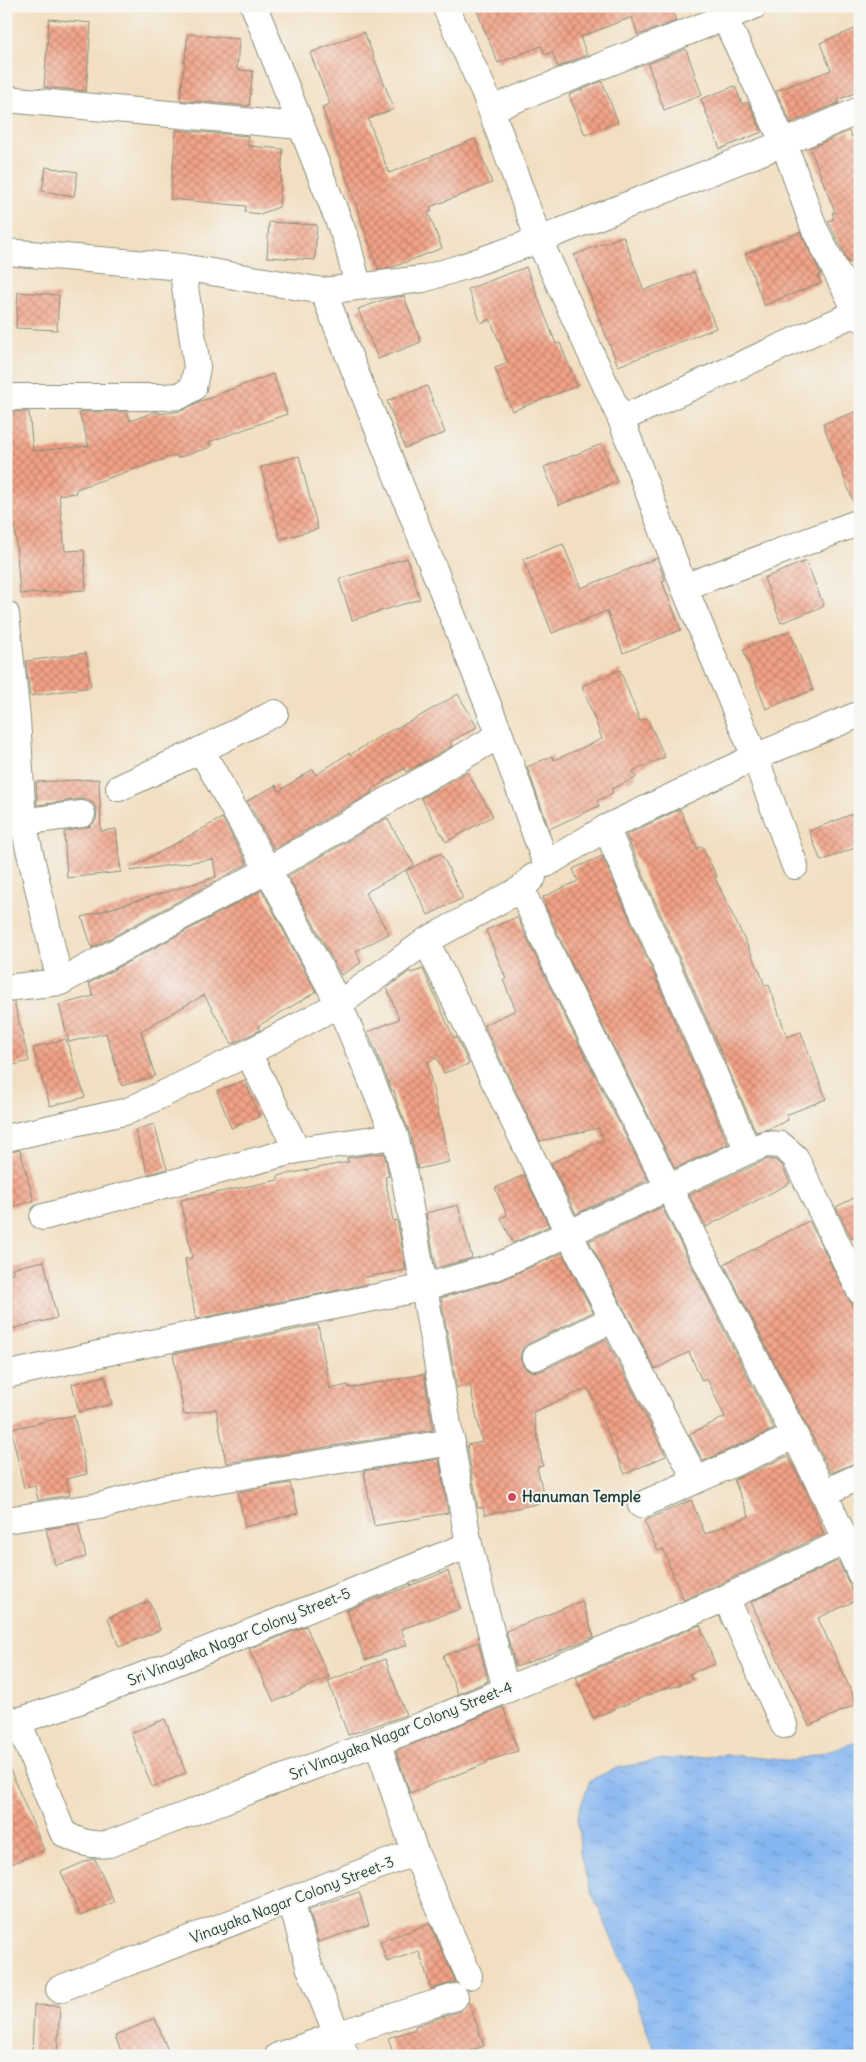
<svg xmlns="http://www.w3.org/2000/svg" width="866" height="2062" viewBox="0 0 866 2062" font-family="Delius,sans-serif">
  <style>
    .water { fill: url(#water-ripples); stroke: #527a92 }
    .building { fill: url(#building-cross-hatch) }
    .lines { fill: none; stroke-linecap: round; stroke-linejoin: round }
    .minor-casing { stroke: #888e7a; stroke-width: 28 }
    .minor { stroke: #fff; stroke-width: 26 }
    .poi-dot { fill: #d1495b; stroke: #f6f6f2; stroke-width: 2 }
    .labels { text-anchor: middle; stroke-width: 4; stroke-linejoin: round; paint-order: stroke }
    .poi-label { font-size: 15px; font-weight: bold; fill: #1f3d34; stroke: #f6f6f2; text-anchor: start }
    .street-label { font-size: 15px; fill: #1f3d34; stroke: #f6f6f2 }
  </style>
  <defs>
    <pattern id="water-ripples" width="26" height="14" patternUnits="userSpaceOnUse" patternTransform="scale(1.25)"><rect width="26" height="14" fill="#85b6f1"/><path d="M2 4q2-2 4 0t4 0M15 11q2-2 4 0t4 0" fill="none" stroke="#6c95c4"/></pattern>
    <pattern id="building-cross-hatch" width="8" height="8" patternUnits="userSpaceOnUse" patternTransform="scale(1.25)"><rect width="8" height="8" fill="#f3a286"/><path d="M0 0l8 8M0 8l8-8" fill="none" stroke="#c4856e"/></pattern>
  </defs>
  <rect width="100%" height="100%" fill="#f6f6f2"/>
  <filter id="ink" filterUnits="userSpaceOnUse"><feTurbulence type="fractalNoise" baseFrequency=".02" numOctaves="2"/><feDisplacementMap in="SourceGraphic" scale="10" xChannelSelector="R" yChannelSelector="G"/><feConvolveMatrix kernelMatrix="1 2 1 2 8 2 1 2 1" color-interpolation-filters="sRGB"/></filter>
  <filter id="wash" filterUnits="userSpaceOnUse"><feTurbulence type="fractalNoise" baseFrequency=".0096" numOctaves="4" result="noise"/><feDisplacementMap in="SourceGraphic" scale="20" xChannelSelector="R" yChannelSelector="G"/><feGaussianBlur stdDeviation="1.12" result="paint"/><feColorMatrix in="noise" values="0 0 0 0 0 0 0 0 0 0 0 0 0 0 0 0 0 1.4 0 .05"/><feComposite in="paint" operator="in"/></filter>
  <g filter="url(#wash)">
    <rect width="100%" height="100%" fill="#f2dec0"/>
    <path class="water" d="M860 1741V2056H656L626 1971 588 1884 580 1853 578 1814 590 1780 617 1768 664 1759 730 1755 794 1761Z"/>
    <g id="blocks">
      <g class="building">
        <path d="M475 6H671L676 21 638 35 632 17 580 37 587 55 558 67 552 52 545 55 541 46 498 63Z"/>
        <path d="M49 19 91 23 86 91 44 87Z"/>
        <path d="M860 27V91L837 100 839 103 791 123 776 91 831 70 820 43Z"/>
        <path d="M364 32 394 109 368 119 389 173 475 139 492 183 430 207 432 211 428 212 442 248 393 267 378 269 322 107 330 104 310 53Z"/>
        <path d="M188 34 239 39 237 70 253 71 249 106 180 100Z"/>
        <path d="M686 49 702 95 664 110 648 64Z"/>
        <path d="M602 81 618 122 585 135 569 95Z"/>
        <path d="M735 86 742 104 748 102 762 132 720 149 701 99Z"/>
        <path d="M176 130 248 136V146L283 149 279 207 260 214 245 212 246 206 170 199Z"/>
        <path d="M849 131 852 137 860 134V259L849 263 828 221 834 219 832 213 835 212 810 148Z"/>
        <path d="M46 167 78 172 74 196 42 191Z"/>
        <path d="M269 222 317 225 315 260 267 257Z"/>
        <path d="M800 232 821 274 818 276 821 283 764 305 745 254Z"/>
        <path d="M623 236 644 290 694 272 716 328 618 366 574 255Z"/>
        <path d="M526 267 556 344 560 343 577 386 512 411 495 368 508 363 490 319 481 323 468 289Z"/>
        <path d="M18 292 59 295 57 330 16 328Z"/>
        <path d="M404 296 421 342 378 359 358 309 386 299Z"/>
        <path d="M273 374 287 414 209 442 211 447 177 458 176 455 76 489V493L59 495 65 551 84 550 86 590 20 594 15 528H12L9 495 10 494 6 458V412H29L33 451 89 446 79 412H127L130 421 154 412H159V414L181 411 200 401 217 396 216 395Z"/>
        <path d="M427 386 445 433 405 448 387 401Z"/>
        <path d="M860 410V507L856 508 823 424Z"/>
        <path d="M602 444 617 482 559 505 544 467Z"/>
        <path d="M299 456 318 529 280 539 261 467Z"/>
        <path d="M563 544 581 588 657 558 665 580 662 581 681 630 623 653 607 611 552 633 523 559Z"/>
        <path d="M407 558 420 599 352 620 339 579Z"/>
        <path d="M806 561 824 606 781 623 764 578Z"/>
        <path d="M790 631 813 690 766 709 743 649Z"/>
        <path d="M86 653 91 687 30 696 26 661Z"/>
        <path d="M620 670 640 721 647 718 665 757 633 771 636 778 611 789 613 793 597 801 599 806 549 829 527 767 552 756 554 760 602 739 582 686Z"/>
        <path d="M458 694 477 727 450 742 452 746 406 772 404 768 371 790 372 792 274 849 247 801 276 785 279 791 313 769 316 775 349 753 350 755 382 735 413 720Z"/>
        <path d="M467 772 493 816 446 842 421 798Z"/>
        <path d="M99 779 101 831 116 829 121 872 67 878 64 832 91 826 96 820 97 812 94 804 88 800 81 799 37 805 36 782Z"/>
        <path d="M680 809 697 849 702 846 717 877 715 878 760 972 765 986 769 985 787 1037 801 1032 826 1099 786 1115 788 1120 769 1129 756 1132 626 835Z"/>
        <path d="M860 811V846L821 861 809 831Z"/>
        <path d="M222 818 247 864 92 948 82 917 216 877 213 859 130 871 129 869Z"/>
        <path d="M387 818 414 865 365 893 389 934 356 951 361 963 341 975 288 876Z"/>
        <path d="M441 853 463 898 428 915 406 871Z"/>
        <path d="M602 856 728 1144 675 1168 574 969 545 905H546L543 897 578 881 573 869Z"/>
        <path d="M262 890 316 992 258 1026 260 1030 232 1044 204 995 141 1031 155 1076 122 1086 106 1033 69 1042 59 1005 93 996 89 983Z"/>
        <path d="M517 917 548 983 648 1180 576 1214 551 1163 603 1140 599 1128 540 1141 484 1025 516 1010 503 980 506 979 486 930Z"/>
        <path d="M423 969 452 1034 454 1038 456 1037 469 1064 444 1073 437 1058 427 1062 449 1162 418 1169 410 1133 397 1103 394 1090 392 1091 368 1032 399 1019 387 988 410 971 411 973Z"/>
        <path d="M14 1002 29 1061 6 1067V1003Z"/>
        <path d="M66 1039 85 1097 50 1106 33 1048Z"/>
        <path d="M245 1080 259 1117 231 1128 217 1091Z"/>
        <path d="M154 1124 167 1169 148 1174 135 1130Z"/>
        <path d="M20 1150 34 1201 6 1208V1153Z"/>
        <path d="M384 1153 389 1176 385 1177 393 1221 397 1220 406 1270 366 1277 368 1284 196 1319 185 1259 192 1258 181 1200 278 1180V1176L348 1162 347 1158Z"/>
        <path d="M768 1159 775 1160 782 1165 790 1183 706 1227 689 1195Z"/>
        <path d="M524 1175 549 1226 513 1243 501 1218 507 1215 495 1188Z"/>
        <path d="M860 1195V1235L852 1239 836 1207Z"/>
        <path d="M458 1205 472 1258 436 1268 426 1213Z"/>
        <path d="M662 1207 774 1429 703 1461 689 1434 725 1417 707 1379 702 1381 689 1352 655 1369 589 1241Z"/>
        <path d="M809 1221 860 1321V1461L831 1473 724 1264Z"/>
        <path d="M562 1253 593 1312 528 1344 523 1348 520 1355 522 1364 526 1369 533 1372 541 1371 606 1339 666 1456 625 1474 588 1388 533 1412 543 1466 537 1467 545 1502 485 1515 483 1507 478 1508 467 1445 482 1442 470 1385 457 1388 441 1298 502 1280Z"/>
        <path d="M44 1261 57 1318 6 1330V1274L14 1273 12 1268Z"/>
        <path d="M318 1325 330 1389 348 1385 349 1388 424 1374 433 1430 226 1463 216 1409 184 1415 173 1354Z"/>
        <path d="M105 1376 112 1404 79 1412 72 1384Z"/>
        <path d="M74 1415 87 1474 66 1479 70 1495 38 1500 35 1486 24 1488 11 1429Z"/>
        <path d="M788 1456 806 1491 824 1534 720 1584 683 1600 663 1549 658 1551 644 1521 691 1500 705 1534 749 1516 734 1480Z"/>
        <path d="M439 1459 448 1513 374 1526 364 1471Z"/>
        <path d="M290 1483 298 1513 245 1527 238 1492Z"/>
        <path d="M78 1524 86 1557 55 1565 46 1529Z"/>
        <path d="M838 1561 857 1600 818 1618 857 1704 809 1726 751 1602Z"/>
        <path d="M448 1571 460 1609 401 1629 407 1645 365 1660 347 1610Z"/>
        <path d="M149 1601 160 1630 119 1647 108 1618Z"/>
        <path d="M582 1601 594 1637 516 1667 506 1631Z"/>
        <path d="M700 1625 715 1664 689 1674 692 1680 671 1688 670 1686 593 1718 576 1677Z"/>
        <path d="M306 1626 329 1677 274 1702 249 1649Z"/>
        <path d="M478 1642 488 1681 458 1694 443 1656Z"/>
        <path d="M385 1659 406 1715 348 1735 328 1681Z"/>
        <path d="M503 1707 518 1751 487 1761V1763L410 1793 396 1751Z"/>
        <path d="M165 1719 186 1773 152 1787 131 1733Z"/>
        <path d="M6 1760 44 1850 6 1866Z"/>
        <path d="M91 1859H95L114 1902 80 1916 61 1872Z"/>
        <path d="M359 1892 369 1925 318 1942 309 1909Z"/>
        <path d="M430 1924 456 1982 431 1989 419 1951 387 1962 380 1941Z"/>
        <path d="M469 2002 484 2046 456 2056H394L388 2038 416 2029 415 2026 460 2011Z"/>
        <path d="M34 2005 60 2006 57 2056H32Z"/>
        <path d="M155 2018 170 2056H123L115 2036Z"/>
      </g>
    </g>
  </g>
  <g filter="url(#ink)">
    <use href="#blocks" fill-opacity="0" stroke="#888e7a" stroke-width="1"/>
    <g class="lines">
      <defs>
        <g id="minor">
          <path d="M254 6 347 242 358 286"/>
          <path d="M445 6 484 91 539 240 621 419 684 587 755 757 795 866"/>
          <path d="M719 6 784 143 814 228 860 318"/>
          <path d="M6 99 300 126"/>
          <path d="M491 109 754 6"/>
          <path d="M6 252 182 267 323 291 423 279 465 266 539 240 784 143 860 110"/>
          <path d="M323 291 500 735 546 864 606 828 755 757 860 714"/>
          <path d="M6 397H163L180 396 193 388 197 367 182 267"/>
          <path d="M621 419 860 311"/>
          <path d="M684 587 860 522"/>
          <path d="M6 614 17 718 23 823 60 982"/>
          <path d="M201 750 275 713"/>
          <path d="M119 788 201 750 268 870 339 1004 395 1136 405 1179 469 1545 506 1690"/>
          <path d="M7 824 82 814"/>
          <path d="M606 828 748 1151 766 1144 781 1145 795 1157 860 1291"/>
          <path d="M521 889 561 976 824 1493 860 1573"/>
          <path d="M426 941 569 1234 696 1480"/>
          <path d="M6 988 60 982 268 870 500 735"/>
          <path d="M6 1138 128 1111 248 1053 339 1004 426 941 521 889 533 877"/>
          <path d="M297 1150 395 1136"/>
          <path d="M43 1217 297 1150 248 1053"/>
          <path d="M535 1357 613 1319"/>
          <path d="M6 1375 117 1350 422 1288 498 1266 748 1151"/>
          <path d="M824 1493 860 1476"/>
          <path d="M641 1505 795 1436"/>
          <path d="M6 1520 100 1506 167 1488 452 1442"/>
          <path d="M726 1598 784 1725"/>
          <path d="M6 1718 18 1721 79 1701 469 1545"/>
          <path d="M18 1721 63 1833C79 1842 91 1846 109 1844L422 1725 726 1598 845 1541"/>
          <path d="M415 1852 469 1976"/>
          <path d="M291 1900 309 1966 346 2056"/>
          <path d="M59 1989 415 1852 377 1742"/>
          <path d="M278 2056 336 2035 455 1997"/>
        </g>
      </defs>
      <use href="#minor" class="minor-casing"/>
      <use href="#minor" class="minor"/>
    </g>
  </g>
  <circle class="poi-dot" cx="512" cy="1497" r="5"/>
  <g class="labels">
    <g class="poi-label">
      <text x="522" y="1502">Hanuman Temple</text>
    </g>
    <g class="street-label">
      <text transform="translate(239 1637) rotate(-22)" y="5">Sri Vinayaka Nagar Colony Street-5</text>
      <text transform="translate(401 1731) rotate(-22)" y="5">Sri Vinayaka Nagar Colony Street-4</text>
      <text transform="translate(292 1900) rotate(-21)" y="5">Vinayaka Nagar Colony Street-3</text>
    </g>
  </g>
  <rect width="866" height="2062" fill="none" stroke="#f6f6f2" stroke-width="25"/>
</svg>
